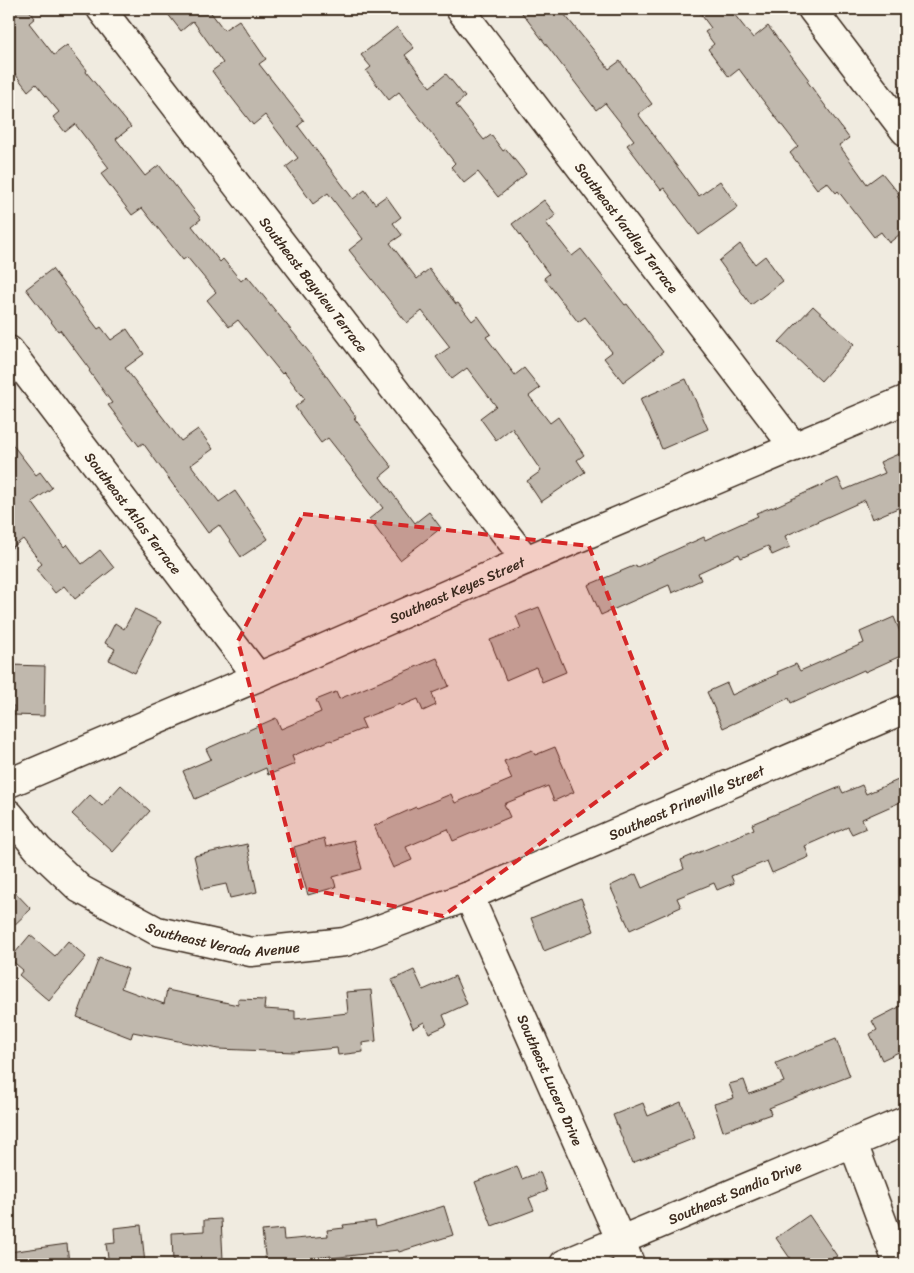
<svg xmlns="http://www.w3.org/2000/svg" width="914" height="1273" viewBox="0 0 914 1273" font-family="Sriracha,sans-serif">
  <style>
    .building { fill: #c0b8ad; stroke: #3b2a1e }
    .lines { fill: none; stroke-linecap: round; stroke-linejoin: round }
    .minor-casing { stroke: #3b2a1e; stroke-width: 31 }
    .minor { stroke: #fbf7ec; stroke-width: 28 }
    .marked { fill: #d62828; fill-opacity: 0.2; stroke: #d62828; stroke-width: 4; stroke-dasharray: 10 6; stroke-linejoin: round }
    .labels { text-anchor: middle; stroke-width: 5; stroke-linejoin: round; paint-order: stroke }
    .street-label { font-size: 14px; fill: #3b2a1e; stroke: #fbf7ec }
  </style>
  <rect width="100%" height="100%" fill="#f0ebe0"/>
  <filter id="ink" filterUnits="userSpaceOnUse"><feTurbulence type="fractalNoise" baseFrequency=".02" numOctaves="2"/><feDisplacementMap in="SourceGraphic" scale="10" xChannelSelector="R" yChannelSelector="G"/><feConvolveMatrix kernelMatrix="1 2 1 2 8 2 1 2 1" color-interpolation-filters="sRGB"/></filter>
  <g filter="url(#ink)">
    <g class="building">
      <path d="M9 9H28L35 18 29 23 54 55 67 45 87 70 86 72 131 127 116 139 145 176 159 165 201 219 192 226 220 262 223 259 241 281 247 276 309 352 356 417 354 418 392 467 380 477 415 523 429 512 441 528 400 560 369 519 383 508 328 438 321 443 295 407 305 399 284 372 282 374 238 320 229 327 207 300 216 292 187 257 183 260 142 208 132 215 101 174 109 168 75 124 65 132 53 117 59 112 36 84 28 91 9 66Z"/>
      <path d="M164 9H210L209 10 224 30 239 20 266 59 259 64 304 121 298 126 353 199 365 190 375 204 386 196 401 217 393 223 402 235 390 243 417 279 429 269 456 304 458 303 472 321 478 316 491 334 486 337 515 375 524 368 540 388 529 396 550 423 558 417 584 455 577 460 585 472 541 502 527 481 541 471 512 428 496 440 480 418 496 406 467 368 452 379 436 357 450 347 422 311 407 323 349 250 363 239 328 193 313 204 286 167 298 158 265 115 253 125 225 89 212 71 223 63 193 21 181 31Z"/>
      <path d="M519 9H560L609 69 620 61 652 104 638 114 699 196 720 181 738 207 699 235 664 188 661 190 627 145 634 140 605 103 596 110Z"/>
      <path d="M697 9H730L753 38 768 26 809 80 807 81 849 138 839 145 867 184 882 173 899 194 897 196 905 207V230L889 243 881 232 874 237 838 191 836 193 827 182 817 189 790 153 798 146 754 89 739 69 729 77 708 49 714 44 705 32 711 28Z"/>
      <path d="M397 27 414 48 405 55 430 87 446 74 465 97 456 105 484 140 491 135 503 151 506 149 526 174 498 197 478 172 464 183 451 167 455 163 399 92 389 100 366 71 371 67 361 55Z"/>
      <path d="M544 200 556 215 546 223 572 256 581 249 625 305 627 304 663 352 623 382 604 358 612 352 585 317 578 322 544 278 549 274 512 224Z"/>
      <path d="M740 244 755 264 765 256 783 281 751 305 719 261Z"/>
      <path d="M52 269 98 329 101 327 111 340 127 329 144 354 125 368 181 441 198 429 213 449 191 465 219 502 235 491 268 539 241 557 219 525 208 533 143 443 139 446 108 405 112 403 89 371 90 370 60 330 58 331 26 289Z"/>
      <path d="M813 306 854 344 821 381 779 342Z"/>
      <path d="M686 379 708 429 662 449 640 399Z"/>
      <path d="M9 440 36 475 40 472 52 488 32 502 64 547 67 544 82 564 100 550 114 568 75 599 64 586 55 593 36 569 42 564 23 539 9 550Z"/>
      <path d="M905 451V505L872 519 865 500 785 536 790 547 772 555 768 546 741 558 739 554 698 573 701 580 672 593 669 585 601 615 588 585 636 565 637 567 704 537 705 540 758 516 756 513 772 507V508L838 478 844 490 885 473 880 462Z"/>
      <path d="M539 607 566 672 542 682 536 667 506 680 490 640 521 628 516 616Z"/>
      <path d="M135 609 161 622 135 673 109 660 115 649 105 643 115 623 124 629Z"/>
      <path d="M894 617 905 644V654L865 672 864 670 791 703 789 698 723 728 707 692 727 683 732 695 778 674 777 672 796 664 800 671 864 643 860 632Z"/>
      <path d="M437 658 449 686 432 693 436 705 423 711 418 699 401 706 400 704 361 719 365 728 332 741 331 740 292 756 295 764 268 775 266 768 195 799 183 771 211 759 206 749 276 718 281 729 321 712 316 700 336 692 339 699Z"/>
      <path d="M9 665 45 666 44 716 13 715 14 706H9Z"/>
      <path d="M555 747 574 792 554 801 548 786 504 804 510 817 453 841 448 829 406 847 412 860 393 868 374 826 416 807 417 808 451 794 455 803 512 779 504 761 532 750 535 755Z"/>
      <path d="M905 777V800L862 819 866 828 852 834 848 827 805 846 809 857 772 873 767 861 731 876 734 883 717 890 714 883 677 898 681 907 630 930 610 886 636 874 642 888 684 869 681 860 754 829 752 824 840 787 843 793 862 785 866 794Z"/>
      <path d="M121 785 150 811 113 852 72 814 90 795 102 806Z"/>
      <path d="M324 838 326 847 354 840 362 869 333 877 336 887 308 895 294 847Z"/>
      <path d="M247 844 257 892 230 898 226 884 202 889 194 856Z"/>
      <path d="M9 886 31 909 9 930Z"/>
      <path d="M581 898 594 931 544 951 531 918Z"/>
      <path d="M30 935 55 956 68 941 86 957 49 1001 19 975 23 970 10 959Z"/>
      <path d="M99 958 128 969 121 988 164 1004 167 990 238 1005V999L265 1000 264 1009 295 1011V1019L348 1013 346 992 371 990 376 1041 362 1043 363 1052 338 1055 337 1048 294 1052 218 1049 133 1032 131 1038 77 1017Z"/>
      <path d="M414 970 423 990 455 976 467 1004 443 1015 447 1025 429 1033 424 1022 413 1028 392 980Z"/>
      <path d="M905 1004V1049L882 1060 870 1034 877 1030 872 1021Z"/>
      <path d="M836 1039 850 1076 769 1108 771 1114 723 1131 714 1104 734 1098 729 1084 744 1080 749 1094 784 1082 776 1063Z"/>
      <path d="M681 1102 695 1138 632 1163 613 1115 643 1103 648 1116Z"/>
      <path d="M517 1166 522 1179 540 1172 547 1191 529 1198 534 1210 492 1226 475 1182Z"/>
      <path d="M444 1206 453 1235 399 1252 398 1250 331 1258V1256L266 1263 262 1231 283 1229 284 1240 328 1236 327 1230 344 1228 343 1225 375 1221 376 1227Z"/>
      <path d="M809 1215 837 1256 825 1264H794L776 1238Z"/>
      <path d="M221 1219 223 1260 173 1263 172 1233 204 1231V1220Z"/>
      <path d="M141 1225 145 1264H109L106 1244 115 1243 114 1228Z"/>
      <path d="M67 1244 69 1264H9V1252Z"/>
    </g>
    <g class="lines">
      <defs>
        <g id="minor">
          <path id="s1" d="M101 9 526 560"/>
          <path id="s2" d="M460 9 794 447"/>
          <path d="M812 9 905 131"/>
          <path id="s3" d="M9 350 258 677"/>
          <path id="s4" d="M9 783 258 677 526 560 905 400"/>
          <path id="s5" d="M9 814 38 849 80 889 157 931 251 952 345 942 469 896 905 709"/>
          <path id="s6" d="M469 896 621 1241 630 1264"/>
          <path d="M853 1143 898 1264"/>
          <path id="s7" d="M564 1264 905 1121"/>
        </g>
      </defs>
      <use href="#minor" class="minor-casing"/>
      <use href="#minor" class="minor"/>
    </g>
  </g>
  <path class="marked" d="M303 514 589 546 667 749 443 916 302 888 238 641Z"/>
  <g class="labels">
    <g class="street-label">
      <text dy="5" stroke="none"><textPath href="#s2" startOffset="275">Southeast Yardley Terrace</textPath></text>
      <text dy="5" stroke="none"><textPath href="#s1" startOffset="348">Southeast Bayview Terrace</textPath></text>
      <text dy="5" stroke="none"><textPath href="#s3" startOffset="205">Southeast Atlas Terrace</textPath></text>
      <text dy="5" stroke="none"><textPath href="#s4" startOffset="488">Southeast Keyes Street</textPath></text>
      <text dy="5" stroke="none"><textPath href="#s5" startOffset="751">Southeast Prineville Street</textPath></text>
      <text dy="5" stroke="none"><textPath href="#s5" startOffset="258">Southeast Verada Avenue</textPath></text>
      <text dy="5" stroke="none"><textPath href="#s6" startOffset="201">Southeast Lucero Drive</textPath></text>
      <text dy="5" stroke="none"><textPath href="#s7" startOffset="185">Southeast Sandia Drive</textPath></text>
    </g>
  </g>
  <rect width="914" height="1273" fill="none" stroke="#fbf7ec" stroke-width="30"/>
  <rect x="15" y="15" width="884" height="1243" fill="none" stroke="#3b2a1e" stroke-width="2" filter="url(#ink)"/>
</svg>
